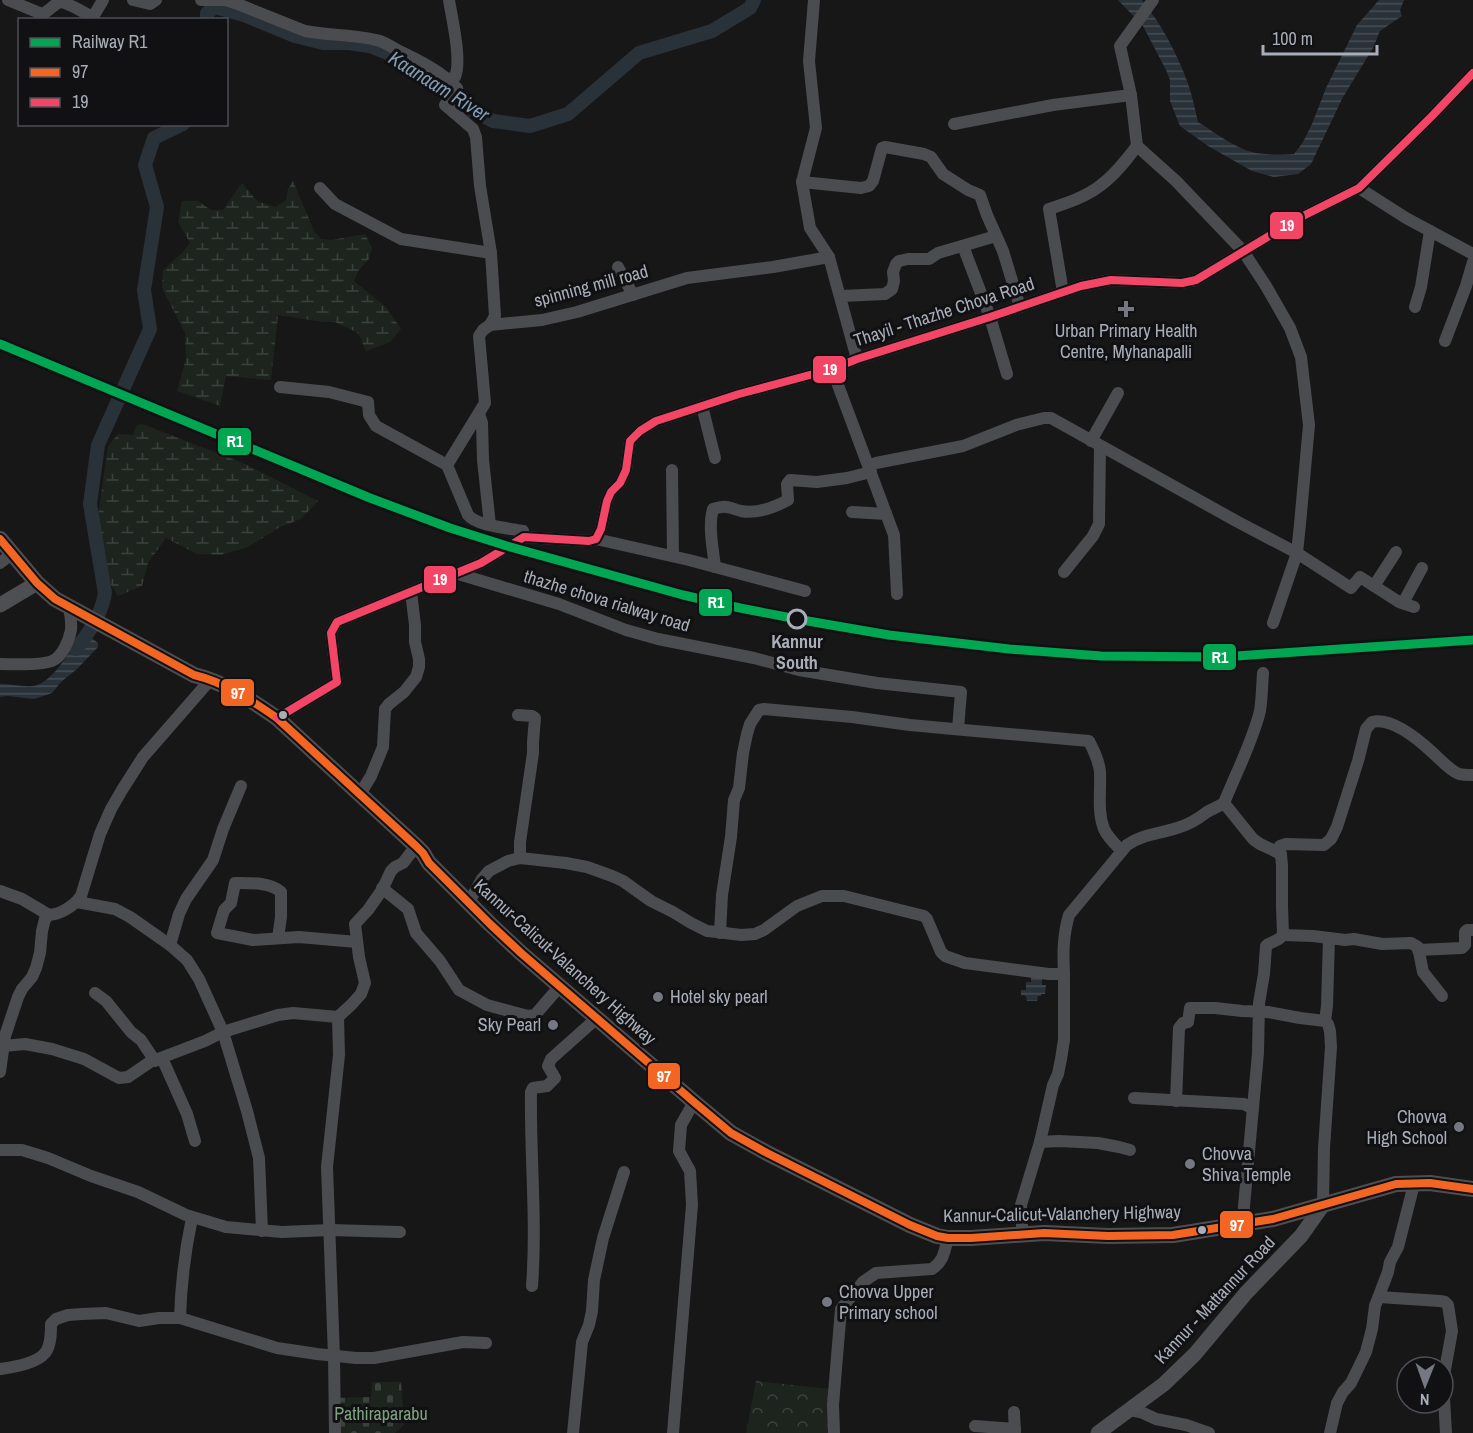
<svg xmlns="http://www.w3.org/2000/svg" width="1473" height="1433" viewBox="0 0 1473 1433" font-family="'Archivo Narrow',sans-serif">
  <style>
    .wetland { fill: url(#wetland-marsh) }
    .cemetery { fill: url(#cemetery-stones) }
    .park { fill: url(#park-crowns) }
    .water { fill: url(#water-rules) }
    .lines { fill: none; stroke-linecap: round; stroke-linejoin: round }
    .river { stroke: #2a3239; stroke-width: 14 }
    .minor { stroke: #4b4c50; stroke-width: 12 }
    .major { stroke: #4d4f52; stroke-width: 15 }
    .highway { stroke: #4e4e51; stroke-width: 16 }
    .bus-1-casing { stroke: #111113; stroke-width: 12 }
    .bus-2-casing { stroke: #111113; stroke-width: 12 }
    .bus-1 { stroke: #f26522; stroke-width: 8 }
    .bus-2 { stroke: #f34667; stroke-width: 8 }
    .rail-1-casing { stroke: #111113; stroke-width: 14 }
    .rail-1 { stroke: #00a651; stroke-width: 9 }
    .poi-dot { fill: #757880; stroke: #111113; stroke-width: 2 }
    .stop-dot { fill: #111113; stroke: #a8adb8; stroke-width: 3 }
    .bus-dot { fill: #a8adb8; stroke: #111113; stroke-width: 2 }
    .labels { text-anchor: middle; stroke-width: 6; stroke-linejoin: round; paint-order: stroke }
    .street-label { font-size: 18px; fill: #a8adb8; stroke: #111113 }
    .poi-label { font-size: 18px; fill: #a8adb8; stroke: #111113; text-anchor: start }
    .stop-label { font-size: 18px; font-weight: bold; fill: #a8adb8; stroke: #111113 }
    .park-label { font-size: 18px; fill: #7fa381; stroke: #111113 }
    .water-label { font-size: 20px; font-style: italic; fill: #7f9bb3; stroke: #111113 }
    .line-badge { stroke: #111113; stroke-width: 2 }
    .badge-label { font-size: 16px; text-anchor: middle; font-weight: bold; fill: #fff }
  </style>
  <defs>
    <pattern id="wetland-marsh" width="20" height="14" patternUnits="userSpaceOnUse" patternTransform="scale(1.5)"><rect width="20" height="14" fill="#1d241e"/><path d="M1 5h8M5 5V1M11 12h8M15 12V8" fill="none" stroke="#3b413d"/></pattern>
    <pattern id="cemetery-stones" width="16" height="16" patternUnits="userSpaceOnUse" patternTransform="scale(1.5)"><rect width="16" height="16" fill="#1d241e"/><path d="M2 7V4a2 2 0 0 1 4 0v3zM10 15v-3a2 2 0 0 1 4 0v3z" fill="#3b413d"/></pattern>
    <pattern id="park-crowns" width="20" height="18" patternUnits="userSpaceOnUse" patternTransform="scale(1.5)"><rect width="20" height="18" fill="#1d241e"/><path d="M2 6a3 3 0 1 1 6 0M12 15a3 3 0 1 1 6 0" fill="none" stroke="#3b413d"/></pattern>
    <pattern id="water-rules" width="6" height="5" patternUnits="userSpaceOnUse" patternTransform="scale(1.5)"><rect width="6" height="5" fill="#2a3239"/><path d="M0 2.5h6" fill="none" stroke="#464d54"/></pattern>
  </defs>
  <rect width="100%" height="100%" fill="#171717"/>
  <g class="wetland">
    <path d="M293 181 314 231 321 239 332 240 365 234 372 248 369 259 359 270 354 281 386 307 401 329 390 342 366 351 358 333 335 322H323L278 315 271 380 226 376 220 406 177 391 186 359 185 333 162 288 163 270 181 254 190 243 178 222 182 201H198L211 210H223L242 183 257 201 275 207 286 200 288 189Z"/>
    <path d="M142 424 243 463 318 501 301 519 280 527 248 547 221 555 197 554 166 538 148 563 142 586 118 596 110 583 98 516 108 446 118 434 133 435 137 425Z"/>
  </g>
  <path class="cemetery" d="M372 1382H401L404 1425 395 1433H336V1398L371 1397Z"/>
  <path class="park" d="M756 1381 831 1389 830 1433H746Z"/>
  <g class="water">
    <path d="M1118 0H1142C1161 24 1177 53 1187 81 1192 94 1195 109 1198 122 1214 132 1238 150 1256 153 1269 155 1282 155 1294 154L1303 142 1312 124 1326 88 1357 25 1379 0H1404L1400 10 1402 16 1380 31 1373 48 1343 97 1311 164 1298 174 1274 177 1252 171 1208 146 1180 126 1170 101V80L1167 72 1143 26Z"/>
    <path d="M83 631 98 643V647L77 669 61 682 52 693 34 699 8 696 0 697V684C11 684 21 687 33 686 53 684 72 647 83 631Z"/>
    <path d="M1031 978H1042V985H1046L1045 994H1041V996H1038L1037 1001H1027L1026 996 1021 995V990H1026V982H1031Z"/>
  </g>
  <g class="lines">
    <g class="river">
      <path d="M207 20V13L215 7 244 15 295 36 323 43H349L370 46 395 56 462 105 493 121 530 126 568 114 639 53 712 31 750 8 754 0"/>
      <path d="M76 649C89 633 102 613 105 593L90 504 98 445 150 329 144 290 157 207 145 165 154 138 183 124"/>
    </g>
    <g class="minor">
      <path d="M8 0 42 14C48 12 52 6 58 3 64 0 86 14 93 17L103 0"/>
      <path d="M133 0 150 4 156 0"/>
      <path d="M201 0H226L235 3 305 31C330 36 356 34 380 41 386 43 392 47 397 50 418 60 441 71 457 88L445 105 473 129 476 137 480 186 491 253 495 316 490 325"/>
      <path d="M449 0C452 19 462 60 455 77L449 79"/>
      <path d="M814 0 809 61 816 128 802 182 810 228 829 257 857 359"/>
      <path d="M1153 0 1120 46 1131 95 1137 146 1176 181 1243 251 1266 286 1290 328 1301 357 1309 425 1300 524 1297 553 1273 623"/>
      <path d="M954 124 1053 105 1131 95"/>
      <path d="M802 182 861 188 869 186 873 181 882 148 885 147 924 154 931 157 943 174 968 190 980 195 987 215 1003 251 1020 307"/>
      <path d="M320 188 335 204 401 239 491 253"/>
      <path d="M1359 188 1406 218 1473 254"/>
      <path d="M963 246 990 317 1007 374"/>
      <path d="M618 267 633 295"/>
      <path d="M1063 292 1049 209C1067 203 1086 197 1101 185 1115 175 1127 159 1137 146"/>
      <path d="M841 296 885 294 892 289 894 281 893 272 896 264 899 261 908 259H929L938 253 996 236"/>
      <path d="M1415 307 1421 287 1430 231"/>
      <path d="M1445 341 1466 286 1473 262"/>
      <path d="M832 369 894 535 897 594"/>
      <path d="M280 387 329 392 368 402 369 415 376 426 447 465"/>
      <path d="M702 406 715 458"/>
      <path d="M477 417 479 414 482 423 483 460 490 525"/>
      <path d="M1091 441 1118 393"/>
      <path d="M869 466 876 463 963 446 1016 425 1044 418H1051L1238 522 1297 553 1351 588 1360 577 1399 602 1414 607"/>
      <path d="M672 470 673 556"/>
      <path d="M852 512 886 514"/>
      <path d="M524 537 523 531C508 528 477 526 468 515L447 465 485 403 479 336 483 330 490 325 542 320 577 312 687 278 773 267 829 257"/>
      <path d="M596 539 689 560 805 591"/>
      <path d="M0 563 12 554"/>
      <path d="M715 567C713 549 708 526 713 509 728 504 728 508 741 511 757 514 775 507 788 500L787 484 790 480 817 482 847 478 871 472"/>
      <path d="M1064 572 1093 536 1099 524 1100 446"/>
      <path d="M455 573 559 604 626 630 658 639 754 658 799 670 877 683 961 692 958 729"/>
      <path d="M1374 586 1396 552"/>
      <path d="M1403 603 1422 568"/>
      <path d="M0 664C14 664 39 666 52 661 62 657 69 641 71 630 72 622 70 614 69 607"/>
      <path d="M518 715 532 716 535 718 533 742V753L520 842V858"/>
      <path d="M277 718 337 682 331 633 337 622 481 563 524 537 589 541 596 539 601 529 607 501 611 492 620 483 626 470 630 441 640 431 656 421 739 394 832 369 857 359 990 317 1081 286 1111 280 1182 283 1196 280 1299 218 1359 188 1432 116 1473 73"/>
      <path d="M360 794 371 776 383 747 385 709 389 704 404 692 416 677 419 667V659L415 642V625L411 592"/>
      <path d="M1224 803C1236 773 1252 743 1260 711 1262 699 1262 686 1263 673"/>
      <path d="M1276 851 1280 846 1286 844 1324 845 1331 839 1337 827 1358 761 1366 729 1372 722C1392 717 1419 740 1433 753 1441 760 1449 770 1459 774 1463 775 1469 775 1473 775"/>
      <path d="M382 888 408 909 416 933 440 961 459 990 487 1005 528 1016 535 1015 560 986"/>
      <path d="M0 891 22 899 49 915"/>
      <path d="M473 895 482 879 489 871 508 861 520 858 566 863 587 867 612 876 623 881 651 901 673 912 691 923 707 931 717 932 741 935 755 934 764 930 797 906 822 896H844L924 916 927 919 941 952 945 956 965 963 1049 974H1064V1040L1061 1059 1058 1074 1053 1085 1040 1142 1021 1205 1022 1226"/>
      <path d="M77 902 115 909 130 917 170 945 187 960 199 979 223 1032 247 1111 259 1158 262 1231"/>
      <path d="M720 933 722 895 731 837 734 800 739 788 743 753 747 734 750 724 759 710 764 709 852 717 910 725 975 731 1089 741C1094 751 1099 761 1100 772 1101 791 1097 811 1104 829 1108 838 1116 845 1122 851"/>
      <path d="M1283 935 1313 936 1345 940 1354 939 1382 944 1411 943 1418 947 1423 972 1442 996"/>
      <path d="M278 938 281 917V892C270 882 250 883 235 883L231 903 224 910 217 933 253 940 299 937 357 942"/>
      <path d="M170 945 179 914 186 899 213 860 223 829 241 786"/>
      <path d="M1418 950 1462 948 1465 945V932L1467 930H1473"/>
      <path d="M1064 974C1063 953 1063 935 1069 915L1127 845C1143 834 1159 834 1177 828 1188 825 1198 819 1207 812 1212 809 1218 807 1224 803L1253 839 1260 844 1281 854 1282 866V906L1283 935C1277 943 1272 940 1266 946L1264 974 1259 1003 1258 1053 1243 1217"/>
      <path d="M95 993 106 1001 131 1032 141 1040 155 1061"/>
      <path d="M1325 1021 1327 1006 1329 938"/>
      <path d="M3 1046 25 1044 52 1049 84 1059 119 1078 128 1077 150 1062 205 1041 223 1032 278 1015 293 1013 338 1017"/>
      <path d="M162 1058 187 1114 195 1141"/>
      <path d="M0 1072 5 1036 18 997 22 989 32 977 36 968 40 953 42 931 45 919 49 915C61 914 74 906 81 896L100 834 111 809 122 790 143 757 211 679"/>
      <path d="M1134 1098 1226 1103 1244 1104 1253 1109"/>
      <path d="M1176 1101 1179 1028 1183 1023 1188 1022 1190 1008H1215L1242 1011 1268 1012 1300 1018 1325 1021 1328 1024 1330 1031 1331 1047 1324 1148 1323 1205"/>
      <path d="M1040 1142 1059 1141 1098 1143 1119 1147 1130 1150"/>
      <path d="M0 1150H22L48 1158 91 1176 138 1192 186 1215 226 1227 282 1232 330 1230 400 1232"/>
      <path d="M532 1286C537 1221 530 1157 531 1092L533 1088 547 1086 555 1078 548 1066 551 1059 597 1018"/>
      <path d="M1379 1297 1440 1301 1445 1302 1448 1305 1452 1331 1443 1381 1446 1433"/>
      <path d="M180 1318C181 1284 185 1251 192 1218"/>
      <path d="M0 1369C13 1367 36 1364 45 1353 51 1346 51 1333 51 1324L56 1319 68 1315 82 1314 106 1313 139 1321 159 1318H180L277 1348 317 1354 356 1358H374L463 1342 486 1343"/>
      <path d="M1129 1410 1143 1413 1156 1419 1186 1425 1209 1433"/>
      <path d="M1014 1412 1015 1433"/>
      <path d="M975 1426 1015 1429"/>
      <path d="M335 1433 334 1356 327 1167 339 1055 338 1017 351 1005 361 994 365 983 359 957 355 924 368 910 382 890 391 871 395 867 403 863 416 846"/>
      <path d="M573 1433 580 1363 582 1342 589 1325 592 1311 594 1280 603 1238 624 1172"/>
      <path d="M673 1433 692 1205 690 1171 679 1151 681 1125 694 1102"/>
      <path d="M834 1433 833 1405 841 1309 863 1282 876 1273 932 1269C944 1261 944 1252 948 1238"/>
      <path d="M1330 1433 1337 1403 1343 1392 1351 1383 1366 1352 1372 1329 1375 1306 1388 1272 1390 1262 1398 1247 1414 1184"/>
    </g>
    <g class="major">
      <path d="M0 605 37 583"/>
      <path d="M1098 1433 1164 1384 1195 1354 1246 1293 1301 1236 1323 1205"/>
    </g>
    <path class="highway" d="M0 539 37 583 55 599 194 675C224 682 251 700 277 718L416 846 423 853 429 863 490 924 521 953 694 1102 731 1133 767 1153 910 1225 937 1236 948 1238H971L1044 1233 1108 1236 1173 1235 1273 1219 1396 1184 1430 1183 1473 1189"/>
    <defs>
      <path id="bus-1" d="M0 539 37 583 55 599 194 675C224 682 251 700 277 718L416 846 423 853 429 863 490 924 521 953 694 1102 731 1133 767 1153 910 1225 937 1236 948 1238H971L1044 1233 1108 1236 1173 1235 1273 1219 1396 1184 1430 1183 1473 1189"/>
      <path id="bus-2" d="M277 718 337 682 331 633 337 622 481 563 524 537 589 541 596 539 601 529 607 501 611 492 620 483 626 470 630 441 640 431 656 421 739 394 832 369 857 359 990 317 1081 286 1111 280 1182 283 1196 280 1299 218 1359 188 1432 116 1473 73"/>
    </defs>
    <use href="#bus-1" class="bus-1-casing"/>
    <use href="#bus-2" class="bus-2-casing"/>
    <use href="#bus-1" class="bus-1"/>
    <use href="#bus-2" class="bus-2"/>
    <defs>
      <path id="rail-1" d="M0 344 370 498 450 528 507 546 683 595 740 608 802 620 889 635 1009 649 1101 656 1222 657 1473 640"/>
    </defs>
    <use href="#rail-1" class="rail-1-casing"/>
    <use href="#rail-1" class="rail-1"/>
  </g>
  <g class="poi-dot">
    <path d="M1123 300h6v6h6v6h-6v6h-6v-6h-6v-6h6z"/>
    <circle cx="658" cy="997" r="6"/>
    <circle cx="553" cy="1025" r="6"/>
    <circle cx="1459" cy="1127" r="6"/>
    <circle cx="1190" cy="1164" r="6"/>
    <circle cx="827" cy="1302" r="6"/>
  </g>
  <circle class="stop-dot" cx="797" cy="619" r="9"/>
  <g class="bus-dot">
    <circle cx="283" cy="715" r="5"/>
    <circle cx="1202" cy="1230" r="5"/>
  </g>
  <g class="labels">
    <g class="street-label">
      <text transform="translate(591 286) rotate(-15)" y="6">spinning mill road</text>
      <text transform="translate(944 312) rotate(-18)" y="6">Thayil - Thazhe Chova Road</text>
      <text transform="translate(607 601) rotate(17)" y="6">thazhe chova rialway road</text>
      <text transform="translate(565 962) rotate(42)" y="6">Kannur-Calicut-Valanchery Highway</text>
      <text transform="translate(1062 1214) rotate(-1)" y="6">Kannur-Calicut-Valanchery Highway</text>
      <text transform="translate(1215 1300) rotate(-47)" y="6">Kannur - Mattannur Road</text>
    </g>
    <g class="poi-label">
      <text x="1126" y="337" text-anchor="middle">Urban Primary Health<tspan x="1126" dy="21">Centre, Myhanapalli</tspan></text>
      <text x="670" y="1003">Hotel sky pearl</text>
      <text x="541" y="1031" text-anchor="end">Sky Pearl</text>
      <text x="1447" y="1123" text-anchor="end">Chovva<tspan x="1447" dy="21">High School</tspan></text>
      <text x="1202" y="1160">Chovva<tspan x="1202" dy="21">Shiva Temple</tspan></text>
      <text x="839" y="1298">Chovva Upper<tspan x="839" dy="21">Primary school</tspan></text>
    </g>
    <g class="stop-label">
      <text x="797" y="648">Kannur<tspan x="797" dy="21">South</tspan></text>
    </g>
    <g class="park-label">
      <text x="381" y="1420">Pathiraparabu</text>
    </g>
    <g class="water-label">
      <text transform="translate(439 86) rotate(32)" y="7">Kaanaam River</text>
    </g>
  </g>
  <g class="line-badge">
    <rect x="1269" y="211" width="35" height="29" rx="6" fill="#f34667"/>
    <rect x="812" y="355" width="35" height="29" rx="6" fill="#f34667"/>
    <rect x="217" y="427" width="35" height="29" rx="6" fill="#00a651"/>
    <rect x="423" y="565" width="34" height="29" rx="6" fill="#f34667"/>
    <rect x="698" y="588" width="35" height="29" rx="6" fill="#00a651"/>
    <rect x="1202" y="643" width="35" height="28" rx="6" fill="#00a651"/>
    <rect x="220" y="678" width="35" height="29" rx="6" fill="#f26522"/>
    <rect x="647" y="1062" width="34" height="28" rx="6" fill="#f26522"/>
    <rect x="1219" y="1210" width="35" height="29" rx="6" fill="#f26522"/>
  </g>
  <g class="badge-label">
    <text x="1287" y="231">19</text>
    <text x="830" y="375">19</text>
    <text x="235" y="447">R1</text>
    <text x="440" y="585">19</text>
    <text x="716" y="608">R1</text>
    <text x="1220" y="663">R1</text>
    <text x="238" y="699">97</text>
    <text x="664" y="1082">97</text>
    <text x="1237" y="1231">97</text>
  </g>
  <rect x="18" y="18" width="210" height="108" fill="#111113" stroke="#4d4f55" stroke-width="1.5"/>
  <rect x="30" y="38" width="30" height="9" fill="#00a651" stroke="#4d4f55" stroke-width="1.5"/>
  <text x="72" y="48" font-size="18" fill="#a8adb8">Railway R1</text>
  <rect x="30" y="68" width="30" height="9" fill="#f26522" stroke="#4d4f55" stroke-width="1.5"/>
  <text x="72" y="78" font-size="18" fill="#a8adb8">97</text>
  <rect x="30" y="98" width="30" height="9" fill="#f34667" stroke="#4d4f55" stroke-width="1.5"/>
  <text x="72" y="108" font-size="18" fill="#a8adb8">19</text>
  <g transform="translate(1425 1385) rotate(181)"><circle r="28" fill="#111113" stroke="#4d4f55" stroke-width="1.5"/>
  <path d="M0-4.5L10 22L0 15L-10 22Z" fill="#757880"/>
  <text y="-9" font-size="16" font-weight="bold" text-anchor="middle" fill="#a8adb8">N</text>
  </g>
  <path d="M1263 45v9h114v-9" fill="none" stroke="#a8adb8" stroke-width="3"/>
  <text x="1272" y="45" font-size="18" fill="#a8adb8" stroke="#111113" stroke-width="4.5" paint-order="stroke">100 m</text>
</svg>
